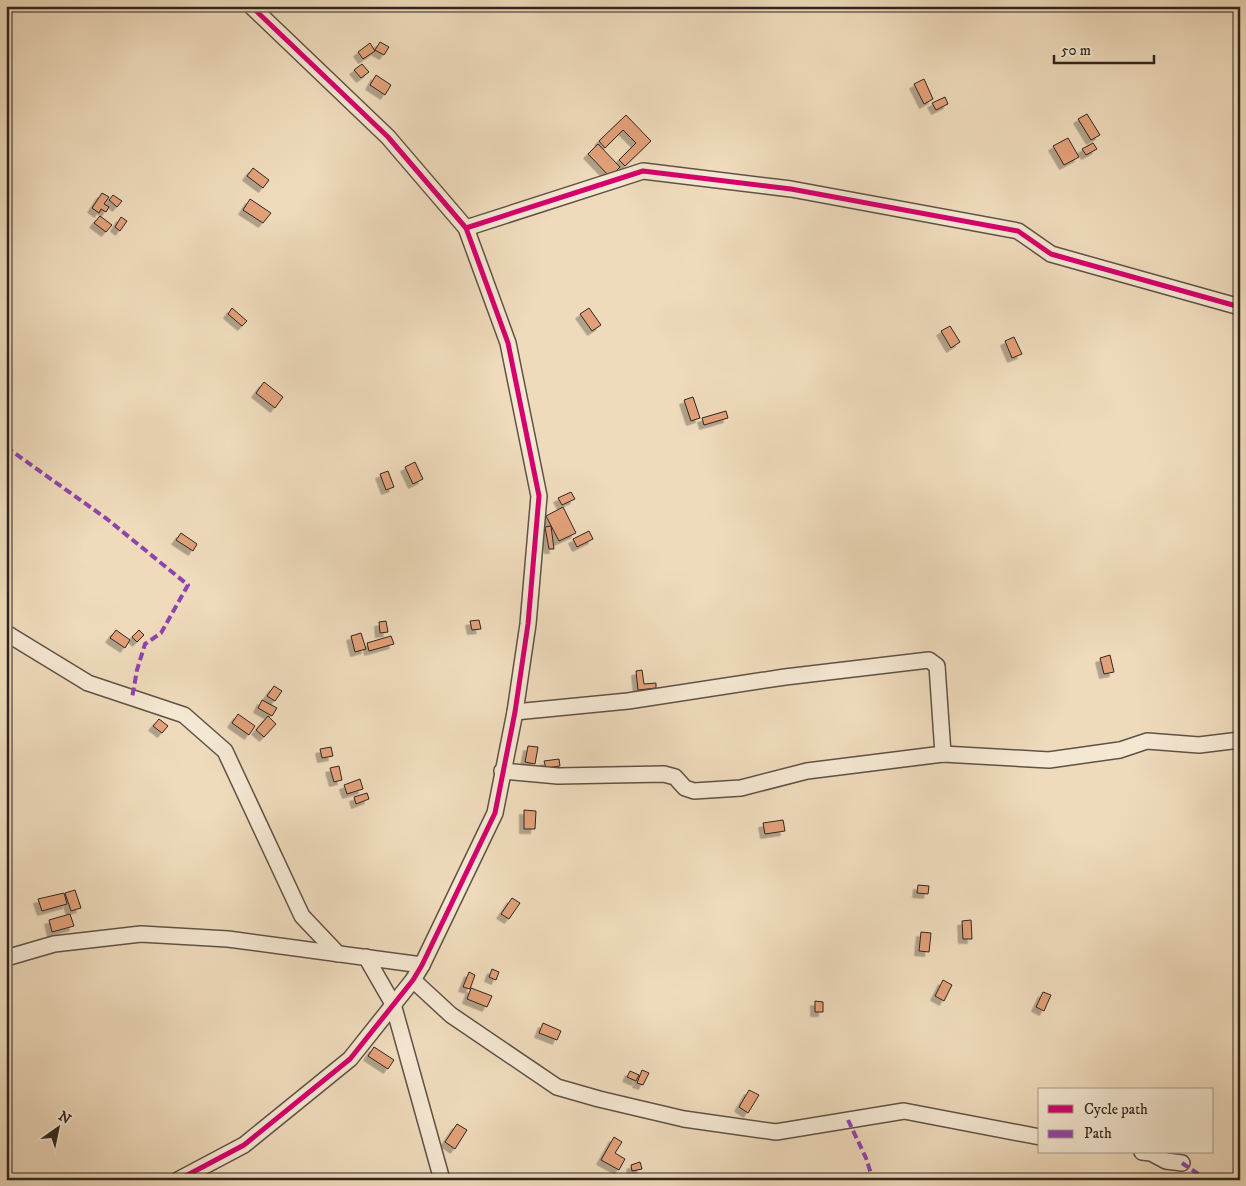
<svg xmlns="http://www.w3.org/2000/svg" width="1246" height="1186" viewBox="0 0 1246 1186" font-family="'IM FELL DW Pica',serif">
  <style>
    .building { fill: #e3a17a; stroke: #2f251e; filter: url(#shadow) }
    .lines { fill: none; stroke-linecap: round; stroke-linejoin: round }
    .minor-casing { stroke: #5f5246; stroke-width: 18 }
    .minor { stroke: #f5e8d3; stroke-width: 15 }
    .quiet { stroke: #8e44ad; stroke-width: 4; stroke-dasharray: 8 4; stroke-linecap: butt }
    .cycleway-casing { stroke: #f5e8d3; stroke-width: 8 }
    .cycleway { stroke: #d6006c; stroke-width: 5 }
  </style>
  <defs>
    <filter id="shadow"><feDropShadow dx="-4.5" dy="4.5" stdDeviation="0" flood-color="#0004"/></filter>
  </defs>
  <rect width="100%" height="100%" fill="#efdbbc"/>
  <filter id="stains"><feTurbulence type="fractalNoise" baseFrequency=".004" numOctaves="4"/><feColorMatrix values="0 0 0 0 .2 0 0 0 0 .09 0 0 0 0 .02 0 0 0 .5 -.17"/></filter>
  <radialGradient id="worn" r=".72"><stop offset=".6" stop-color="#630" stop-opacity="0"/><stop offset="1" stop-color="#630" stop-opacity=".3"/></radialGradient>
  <g class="building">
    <path d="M380 42 389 47 384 55 375 50Z"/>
    <path d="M370 43 375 51 363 59 358 52Z"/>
    <path d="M362 64 369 72 361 78 354 70Z"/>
    <path d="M376 75 391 85 385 95 370 85Z"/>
    <path d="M924 79 933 99 924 104 914 84Z"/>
    <path d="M945 97 948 104 936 110 932 103Z"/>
    <path d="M1087 114 1100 135 1091 140 1078 119Z"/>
    <path d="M626 115 651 141 625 166 619 160 636 143 623 130 605 148 599 141Z"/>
    <path d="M1068 138 1079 157 1064 165 1053 146Z"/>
    <path d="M1093 143 1097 149 1086 155 1082 149Z"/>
    <path d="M598 144 620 167 610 177 588 154Z"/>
    <path d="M253 168 269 180 263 188 247 176Z"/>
    <path d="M102 193 109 197 104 204 109 207 106 212 101 209 99 213 92 208Z"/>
    <path d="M113 195 122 201 117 207 109 200Z"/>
    <path d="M250 199 271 213 263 223 243 210Z"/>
    <path d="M100 216 112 225 106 232 94 223Z"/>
    <path d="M121 217 127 221 120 231 115 227Z"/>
    <path d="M232 308 247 321 242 326 228 314Z"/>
    <path d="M589 308 601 325 592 331 580 314Z"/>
    <path d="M950 326 960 342 951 348 941 331Z"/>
    <path d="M1014 337 1022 354 1012 358 1005 341Z"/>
    <path d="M264 382 283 397 275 408 256 393Z"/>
    <path d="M693 397 700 418 691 421 684 400Z"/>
    <path d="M726 411 728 418 704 425 702 418Z"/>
    <path d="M415 462 423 479 413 484 405 467Z"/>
    <path d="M388 471 394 487 386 490 380 474Z"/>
    <path d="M571 492 575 499 562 505 558 498Z"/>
    <path d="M563 507 576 533 559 541 546 516Z"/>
    <path d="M551 526 554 549H549L545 527Z"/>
    <path d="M589 531 593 539 577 547 573 539Z"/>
    <path d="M181 533 197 544 193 551 176 540Z"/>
    <path d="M479 620 481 629 472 630 470 621Z"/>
    <path d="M386 621 388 632 380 633 379 622Z"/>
    <path d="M116 630 130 640 125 648 110 638Z"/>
    <path d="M139 630 144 635 137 642 132 637Z"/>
    <path d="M361 633 366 649 355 652 351 636Z"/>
    <path d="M391 636 394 644 369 651 367 643Z"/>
    <path d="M1110 655 1114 672 1104 674 1100 658Z"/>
    <path d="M642 670 644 684 656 683V688L638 690 636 671Z"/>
    <path d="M274 686 282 691 275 701 267 696Z"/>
    <path d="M262 700 277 708 272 716 258 708Z"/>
    <path d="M238 714 255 726 249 735 232 723Z"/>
    <path d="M268 716 276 724 264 737 256 730Z"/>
    <path d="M159 719 168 726 162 733 153 726Z"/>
    <path d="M528 746 538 747 535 764 525 762Z"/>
    <path d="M331 747 333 756 322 758 320 749Z"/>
    <path d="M559 759 560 766 546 768 544 761Z"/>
    <path d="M339 766 342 780 334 782 330 768Z"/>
    <path d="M360 779 363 789 347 794 344 785Z"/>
    <path d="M367 793 369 799 356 804 354 797Z"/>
    <path d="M524 810 536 811 535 829H524Z"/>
    <path d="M783 820 785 831 765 834 763 823Z"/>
    <path d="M918 885 929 886 928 894 917 893Z"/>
    <path d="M75 890 81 908 71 911 65 893Z"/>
    <path d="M64 893 67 904 42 911 38 899Z"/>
    <path d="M512 898 520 903 509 919 501 914Z"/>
    <path d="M70 914 74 926 52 932 49 920Z"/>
    <path d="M971 920 972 939H963L962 921Z"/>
    <path d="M921 932 931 933 929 952 919 951Z"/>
    <path d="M492 969 499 972 496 980 489 977Z"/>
    <path d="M469 972 475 975 470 989 463 987Z"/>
    <path d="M943 980 952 985 944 1001 935 996Z"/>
    <path d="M471 988 492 996 487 1007 467 999Z"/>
    <path d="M1043 992 1051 995 1044 1011 1036 1007Z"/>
    <path d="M815 1001 823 1002V1012H815Z"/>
    <path d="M543 1023 561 1031 557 1040 539 1033Z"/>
    <path d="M374 1047 394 1060 388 1069 368 1056Z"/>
    <path d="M642 1070 649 1073 643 1085 637 1083Z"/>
    <path d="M630 1071 639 1075 636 1081 627 1077Z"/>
    <path d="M749 1090 759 1095 748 1113 739 1107Z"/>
    <path d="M457 1124 467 1130 455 1149 445 1142Z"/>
    <path d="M614 1137 622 1142 615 1153 625 1159 619 1170 601 1160Z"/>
    <path d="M640 1162 642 1169 632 1171 631 1165Z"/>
  </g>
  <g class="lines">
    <defs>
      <g id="minor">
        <path d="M466 228 643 171 791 189 1018 231 1051 254 1240 307"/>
        <path d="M6 633 88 683 184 715 225 751 302 916 338 954"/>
        <path d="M515 712 628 701 785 677 929 660 937 666 943 754"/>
        <path d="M502 771 558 776 664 774 675 777 685 788 694 791 741 788 807 771 943 754 1049 760 1120 750 1147 741 1199 745 1240 740"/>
        <path d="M366 957 393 1004 442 1180"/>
        <path d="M6 958 54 944 141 934 228 939 422 965"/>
        <path d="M413 980 451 1015 557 1087 599 1099 684 1119 776 1132 904 1111 1040 1137"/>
        <path d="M1142 1152 1151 1153 1166 1161 1182 1163"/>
        <path d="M178 1180 244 1145 350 1059 413 980 422 965 495 813 515 712 528 624 539 496 508 343 466 228 388 137 251 6"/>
      </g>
    </defs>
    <use href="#minor" class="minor-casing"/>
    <use href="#minor" class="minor"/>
    <g class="quiet">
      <path d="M6 447 107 519 188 585 161 633 145 644 137 670 132 698"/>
      <path d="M848 1120 866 1158 873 1180"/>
      <path d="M1182 1163 1207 1180"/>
    </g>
    <defs>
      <g id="cycleway">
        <path d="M466 228 643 171 791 189 1018 231 1051 254 1240 307"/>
        <path d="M178 1180 244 1145 350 1059 413 980 422 965 495 813 515 712 528 624 539 496 508 343 466 228 388 137 251 6"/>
      </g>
    </defs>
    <use href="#cycleway" class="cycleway-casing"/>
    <use href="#cycleway" class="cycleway"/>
  </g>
  <rect width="1246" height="1186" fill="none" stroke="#efdbbc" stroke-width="25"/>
  <rect x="8" y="8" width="1231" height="1171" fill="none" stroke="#2f251e" stroke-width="2.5"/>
  <rect x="12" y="12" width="1221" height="1161" fill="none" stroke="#2f251e"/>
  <rect x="1038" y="1088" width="175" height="65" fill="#f5e8d3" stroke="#a69a8b"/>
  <rect x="1048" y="1105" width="25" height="8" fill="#d6006c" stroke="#a69a8b"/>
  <text x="1084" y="1114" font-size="15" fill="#2f251e">Cycle path</text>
  <rect x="1048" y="1130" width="25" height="8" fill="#8e44ad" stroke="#a69a8b"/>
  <text x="1084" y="1138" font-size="15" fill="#2f251e">Path</text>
  <g transform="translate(58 1128) rotate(33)" stroke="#f5e8d3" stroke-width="4" paint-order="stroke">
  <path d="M0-4L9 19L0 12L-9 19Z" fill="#2f251e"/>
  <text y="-8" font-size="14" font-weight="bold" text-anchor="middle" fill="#2f251e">N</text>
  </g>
  <path d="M1054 55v8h100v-8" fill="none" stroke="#2f251e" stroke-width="2.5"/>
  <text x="1061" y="55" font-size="15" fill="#2f251e" stroke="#f5e8d3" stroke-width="4" paint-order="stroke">50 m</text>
  <rect width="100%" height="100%" filter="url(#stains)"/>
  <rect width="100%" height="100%" fill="url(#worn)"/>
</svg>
